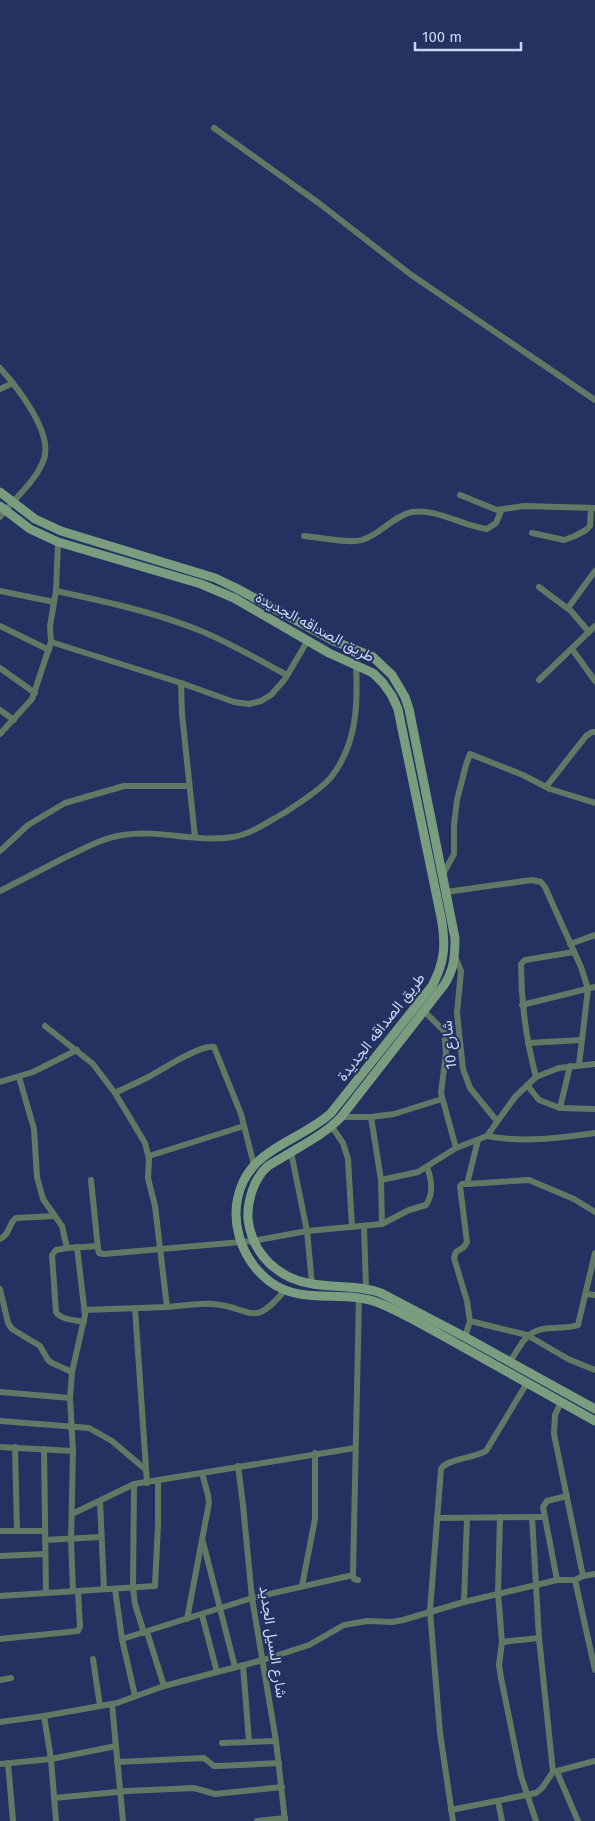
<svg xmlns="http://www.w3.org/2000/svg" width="595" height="1821" viewBox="0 0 595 1821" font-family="'Fira Sans',Vazirmatn,sans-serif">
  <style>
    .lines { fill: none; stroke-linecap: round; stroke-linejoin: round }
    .street { stroke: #627865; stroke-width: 6 }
    .secondary { stroke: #7a9c7f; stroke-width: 9 }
    .labels { text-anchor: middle; stroke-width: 4; stroke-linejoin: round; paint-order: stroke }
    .street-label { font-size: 15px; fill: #cad6f3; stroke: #233261 }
  </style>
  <rect width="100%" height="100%" fill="#233261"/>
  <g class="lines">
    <g class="street">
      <path d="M214 128 320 204 410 274 595 400"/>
      <path d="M0 368C17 387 53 432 44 459 36 482 14 498 0 517"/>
      <path d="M0 389 13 383"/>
      <path d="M460 495 497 510 524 506 595 508"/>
      <path d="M532 533 564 540 575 536 586 530 590 526 591 508"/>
      <path d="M304 536C318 537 349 544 362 540 380 535 393 516 412 512 436 508 463 526 487 529L496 523 502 509"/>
      <path d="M539 587 571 611 589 632"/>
      <path d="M0 591 54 602"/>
      <path d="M56 591C103 601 150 611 196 629 227 641 257 659 287 675"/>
      <path d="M568 608 595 571"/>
      <path d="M0 626 49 650"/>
      <path d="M51 642 181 683 234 702 249 704 261 701 271 695 285 679 308 640"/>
      <path d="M572 649 595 681"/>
      <path d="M0 668 35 693"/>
      <path d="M539 680 595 626"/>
      <path d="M181 683 182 714 195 837"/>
      <path d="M0 710 14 720"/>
      <path d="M0 734 32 699 51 642 50 626 56 591 58 542"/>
      <path d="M546 787 586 736 592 732H595"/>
      <path d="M0 851 28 825 65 803 124 786H189"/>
      <path d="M442 876 454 854V825L457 800 466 765 470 754 523 775 550 789 595 803"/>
      <path d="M0 891C21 880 43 869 64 858 84 849 101 838 123 835 160 829 196 843 233 837 251 834 268 822 284 813 298 804 322 789 332 776 357 743 358 704 356 665"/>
      <path d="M446 892 532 880 541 882 545 887 581 967 588 989 579 1065"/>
      <path d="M570 944 595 935"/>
      <path d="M455 957 461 971 457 1013 463 1069 470 1088 497 1121"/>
      <path d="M522 1005 595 987"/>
      <path d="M424 1011 444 1031 446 1053 441 1093 456 1148"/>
      <path d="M45 1026 93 1064 115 1093 145 1143 149 1159 148 1178 155 1206 167 1307 84 1310"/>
      <path d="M528 1043 581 1040"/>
      <path d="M19 1077 34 1129 37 1177 43 1199 62 1226 67 1248 98 1246"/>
      <path d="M536 1077C526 1039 521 1003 521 964L525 960 574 952"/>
      <path d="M0 1082 33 1072 77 1050"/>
      <path d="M527 1085 539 1100 560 1108 595 1109"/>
      <path d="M115 1093C127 1087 139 1082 150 1076 163 1069 201 1044 214 1047L241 1114 254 1165"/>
      <path d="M560 1108 570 1066"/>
      <path d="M341 1117H371L394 1114 442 1099"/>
      <path d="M332 1127 343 1143 348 1159 352 1227"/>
      <path d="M487 1136C523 1143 559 1138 595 1133"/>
      <path d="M478 1140 467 1184H462L460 1186 467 1242 464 1247 456 1252 454 1258 467 1301 470 1321 527 1335 568 1359 595 1370"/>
      <path d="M291 1152 307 1231 312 1284"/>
      <path d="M149 1156 244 1126"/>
      <path d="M91 1180 98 1249 99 1253 104 1254 253 1241 307 1231 382 1224 381 1180 371 1117"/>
      <path d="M381 1180 418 1172 456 1148 487 1136 515 1097 536 1077 559 1068 595 1064"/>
      <path d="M467 1184 529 1180 574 1199 595 1212"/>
      <path d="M382 1224 409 1210 426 1205C434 1193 432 1180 427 1167"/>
      <path d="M364 1227 366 1288"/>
      <path d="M0 1239C10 1235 8 1224 16 1218L54 1216"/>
      <path d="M67 1248 56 1250 52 1255 56 1312C61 1320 75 1320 84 1322"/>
      <path d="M0 1289 8 1323 12 1329 40 1346 48 1360 52 1363 72 1372"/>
      <path d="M586 1294 595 1295"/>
      <path d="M167 1307C182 1306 198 1303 213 1304 252 1307 252 1330 285 1290"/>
      <path d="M135 1308 147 1483"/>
      <path d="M465 1337 470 1321"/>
      <path d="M510 1362C523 1341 527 1328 554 1328 562 1327 570 1328 578 1325L595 1253"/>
      <path d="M0 1392 70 1398"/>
      <path d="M561 1402 555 1415 554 1434 583 1576"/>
      <path d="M0 1421 89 1428 112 1441 145 1469"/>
      <path d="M0 1447 73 1451"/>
      <path d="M15 1447 17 1531"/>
      <path d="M44 1449 46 1592"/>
      <path d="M238 1466 243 1505 252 1598 276 1741 285 1821"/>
      <path d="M134 1484 133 1588 135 1604 144 1633"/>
      <path d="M100 1501 104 1589"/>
      <path d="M72 1514 134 1484 355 1448"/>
      <path d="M500 1517 498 1593 502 1642 499 1665 501 1678 521 1776 536 1821"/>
      <path d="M532 1517 536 1585 557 1580H575L583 1576 595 1574"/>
      <path d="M437 1518 544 1517"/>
      <path d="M0 1531H45"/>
      <path d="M45 1540 101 1537"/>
      <path d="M203 1542 235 1667"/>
      <path d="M0 1556 45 1554"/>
      <path d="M358 1580 354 1579 353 1575 359 1297"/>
      <path d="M557 1580 543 1507 547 1501 567 1496"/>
      <path d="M575 1580 595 1670"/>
      <path d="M302 1586 315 1519V1453"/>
      <path d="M115 1589 122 1639 135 1696"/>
      <path d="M73 1591 71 1540 73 1451 70 1398 72 1372 85 1315 77 1247"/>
      <path d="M0 1596 155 1586 158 1525V1482"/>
      <path d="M464 1602 467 1518"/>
      <path d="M202 1615 217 1672"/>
      <path d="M187 1619 209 1503 208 1495 202 1473"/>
      <path d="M147 1632 164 1686"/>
      <path d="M0 1639 78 1631 80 1627 78 1591"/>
      <path d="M122 1639 252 1598 353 1575"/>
      <path d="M502 1642 539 1638"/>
      <path d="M93 1659 100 1706"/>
      <path d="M243 1665 249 1742"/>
      <path d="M0 1680 11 1678"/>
      <path d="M112 1704 123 1821"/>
      <path d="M44 1716 51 1759 56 1821"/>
      <path d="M0 1722 44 1716 117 1703 164 1686 263 1660 309 1645 344 1625 367 1621 392 1622 403 1620 464 1602 536 1585 539 1638 553 1772"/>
      <path d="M222 1743 276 1741"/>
      <path d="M117 1762 204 1758 214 1766H219L279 1763"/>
      <path d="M8 1763 13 1821"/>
      <path d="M0 1764 51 1759 116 1746"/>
      <path d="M557 1772 578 1821"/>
      <path d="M54 1798 127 1791 194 1788 215 1794 282 1787"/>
      <path d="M498 1801 502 1821"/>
      <path d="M451 1810 536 1793 542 1788 553 1772 595 1761"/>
      <path d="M257 1821 285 1818"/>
      <path d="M453 1821 440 1733 430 1611 441 1469C446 1459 475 1458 486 1451L527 1383"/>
    </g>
    <g class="secondary">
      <path d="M0 492 35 519 61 531 215 578 236 588 334 641 373 657 392 675 405 697 409 709 455 938C455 956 454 970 444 985L341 1117C326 1133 306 1143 288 1154 282 1158 274 1162 268 1166 254 1178 247 1201 248 1219 252 1254 278 1279 313 1284 336 1288 359 1285 381 1293L465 1337 595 1409"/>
      <path d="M0 506 30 529 58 542 201 584 234 598 329 653 373 673 383 683 392 696 398 709 401 724 441 917C446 944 445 962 432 986L331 1113C304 1138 259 1147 243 1182 227 1217 240 1258 269 1281 301 1306 343 1289 379 1303 408 1315 435 1332 463 1347 507 1372 551 1396 595 1421"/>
    </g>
  </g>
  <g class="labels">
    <g class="street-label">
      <text transform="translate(315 627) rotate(28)" y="5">طريق الصداقه الجديدة</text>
      <text transform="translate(381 1027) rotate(-52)" y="5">طريق الصداقه الجديدة</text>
      <text transform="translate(449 1045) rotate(-96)" y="5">شارع 10</text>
      <text transform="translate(273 1642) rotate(81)" y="5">شارع السيل الجديد</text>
    </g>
  </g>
  <path d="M415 42v8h106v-8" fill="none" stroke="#cad6f3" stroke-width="2.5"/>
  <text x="422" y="42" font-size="15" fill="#cad6f3" stroke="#233261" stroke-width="4" paint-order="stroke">100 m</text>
</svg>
